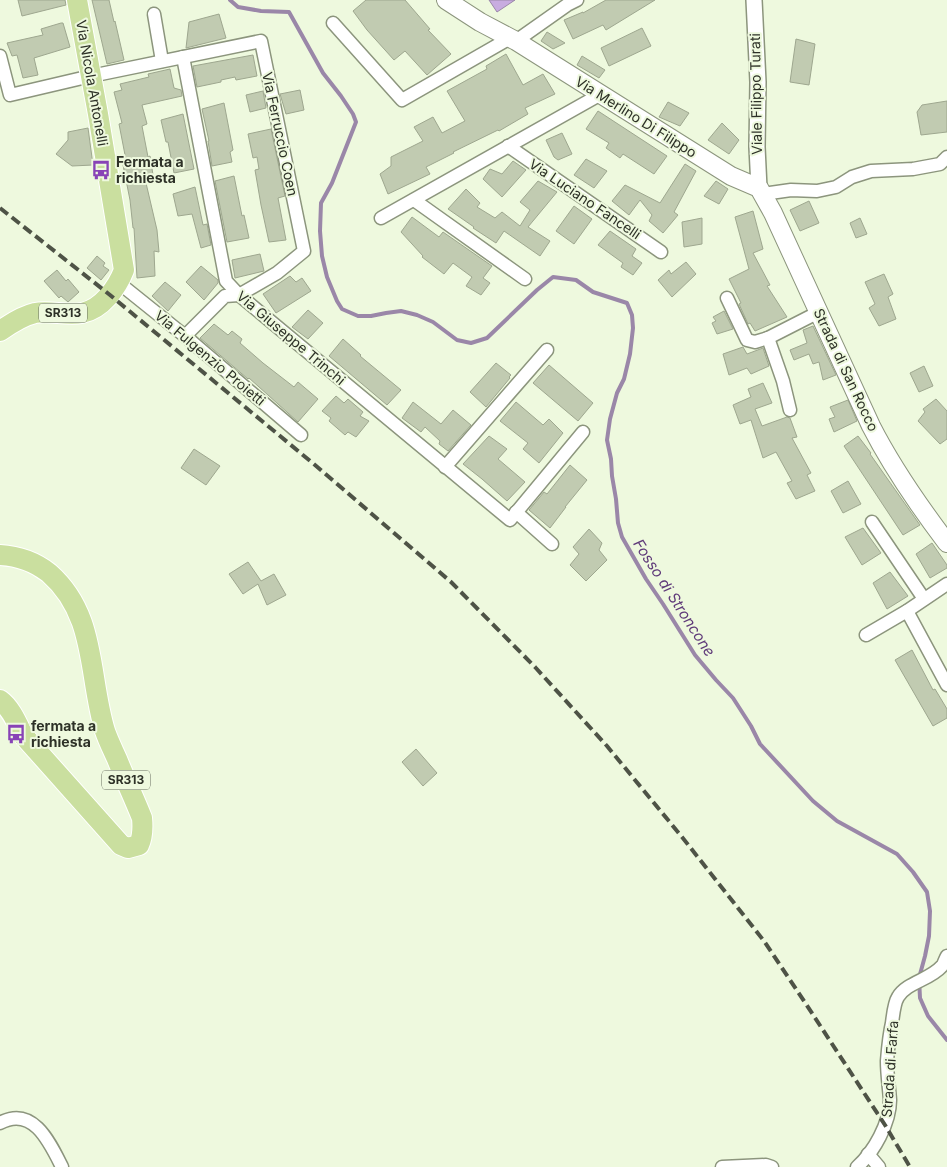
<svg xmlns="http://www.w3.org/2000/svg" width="947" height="1167" viewBox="0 0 947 1167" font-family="Inter,sans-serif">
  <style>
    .water { fill: #c8ace0; stroke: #9a87a8 }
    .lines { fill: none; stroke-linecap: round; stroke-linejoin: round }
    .stream { stroke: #9a87a8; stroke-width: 4 }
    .building { fill: #c1cbb1; stroke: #9ea78f }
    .minor-casing { stroke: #8c957d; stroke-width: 15 }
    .tertiary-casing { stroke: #8c957d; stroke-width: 18 }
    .secondary-casing { stroke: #8c957d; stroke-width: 20 }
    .primary-casing { stroke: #fff; stroke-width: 22 }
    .minor { stroke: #fff; stroke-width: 12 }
    .tertiary { stroke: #fff; stroke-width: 15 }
    .secondary { stroke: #fff; stroke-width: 18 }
    .primary { stroke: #cadf9f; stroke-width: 20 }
    .rail { stroke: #4e5346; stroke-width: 4; stroke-dasharray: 10 5; stroke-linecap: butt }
    .labels { text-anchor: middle; stroke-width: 4; stroke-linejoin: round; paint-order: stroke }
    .shield { fill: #eef9de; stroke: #676d5e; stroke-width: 1 }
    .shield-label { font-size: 12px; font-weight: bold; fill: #2d3127 }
    .street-label { font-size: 14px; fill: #2d3127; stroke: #eef9de }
    .poi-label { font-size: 14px; font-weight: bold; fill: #2d3127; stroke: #eef9de; text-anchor: start }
    .water-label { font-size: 15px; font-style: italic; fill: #5f3a79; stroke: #eef9de }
  </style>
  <rect width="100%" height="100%" fill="#eef9de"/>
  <path class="water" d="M489 0H515L497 12Z"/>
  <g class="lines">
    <path class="stream" d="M230 0 238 7 261 11 289 12 323 73 341 96 353 114 356 122 332 183 321 203 320 231 322 256 327 277 337 301 342 309 358 316H371L386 313 401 311 417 315 433 322 457 340 471 343 487 338 537 290 553 277 576 280 593 292 627 303 632 315 633 328 630 354 624 379 617 393 610 419 607 440 611 459 612 476 616 499 618 523 622 537 646 579 663 604 695 655 716 680 733 698 751 726 760 744 813 801 837 821 897 854 913 872 927 892 930 911 929 936 925 956 919 978 920 998 928 1016 947 1040"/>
  </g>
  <g class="building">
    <path d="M18 0H65L66 5 22 16Z"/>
    <path d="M92 0H109L114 22 115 21 124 60 107 64Z"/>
    <path d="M366 0H405L430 29 428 30 451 54 427 75 405 51 394 60 367 30 353 11Z"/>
    <path d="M606 0H655L606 30 603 25 573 39 564 20 583 12V13Z"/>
    <path d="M219 14 226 38 186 48 189 22Z"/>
    <path d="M61 23H63L70 47 34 58 38 75 23 78 17 55 12 56 7 43 43 35 41 29Z"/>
    <path d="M642 28 651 46 609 66 601 48Z"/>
    <path d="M547 32 565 43 553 49 541 41Z"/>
    <path d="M796 39 815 44 809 85 790 82Z"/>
    <path d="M506 54 523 85 543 74 555 94 525 108 528 114 499 131 498 130 453 152 454 153 426 167 430 174 388 194 380 174 391 166V157L423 141 414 127 433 117 442 133 465 121 447 91 487 69 486 66Z"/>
    <path d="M253 55 257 76 236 80 235 77 221 80V82L197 87 193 66Z"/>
    <path d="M582 56 605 70 599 78 577 65Z"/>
    <path d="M170 69 174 88 181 90 182 96 142 105 147 124 142 126 148 157 150 156 154 181 146 183 157 230 159 252 154 251 155 276 137 278 134 228H133L130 200 122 160H126L119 124 122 123 114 92 122 90 120 84 149 77 148 74Z"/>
    <path d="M300 90 304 110 286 114 280 94Z"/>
    <path d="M263 91 266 108 250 112 246 95Z"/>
    <path d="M947 101V132L921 135 917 112 922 105Z"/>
    <path d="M668 102 689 113 680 126 659 117Z"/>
    <path d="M224 103 233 150 230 152 232 162 212 166 208 141H209L202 109Z"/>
    <path d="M598 111 667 156 654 174 623 154 620 158 606 148 609 143 586 129Z"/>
    <path d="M183 114 194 169 174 173 168 142H166L161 120Z"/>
    <path d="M722 123 739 140 729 154 708 140Z"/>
    <path d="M88 128 93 165 72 166 56 154 68 140V132Z"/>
    <path d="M271 129 285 196 278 198 286 240 269 242 261 205 255 170 259 169 257 157 253 158 248 134Z"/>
    <path d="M562 133 572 154 558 160 554 157 546 140Z"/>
    <path d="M586 159 607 171 594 188 574 175Z"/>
    <path d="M513 161 526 170 502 197 483 179 490 169 502 174Z"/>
    <path d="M685 164 696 171 674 212 678 215 663 233 649 221 652 215 640 200 629 215 612 201 625 185 660 203Z"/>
    <path d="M234 176 242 216 244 215 249 238 227 242 215 181Z"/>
    <path d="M538 181 557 192 528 227 550 241 540 256 504 231 496 243 473 228 474 227 448 209 466 189 480 203 477 207 495 218 502 212 520 226 530 210 520 202Z"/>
    <path d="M716 181 728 189 719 204 704 196Z"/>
    <path d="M195 187 203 225 207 224 211 245 201 248 192 214 178 216 173 194Z"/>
    <path d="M809 201 819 223 800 231 790 210Z"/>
    <path d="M574 206 592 219 574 244 556 231Z"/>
    <path d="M753 211 763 249 753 253 770 285 767 286 787 317 755 331 750 323 748 324 739 304 741 303 729 279 749 269 735 217Z"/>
    <path d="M412 217 439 237 443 232 492 266 483 278 490 283 481 295 466 286 472 277 453 263 444 274 422 257 423 256 401 232Z"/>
    <path d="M702 218V244L684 247 682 222Z"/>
    <path d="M860 218 867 234 856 238 850 223Z"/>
    <path d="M610 231 636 249 632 256 642 263 633 275 621 267 623 263 598 245Z"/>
    <path d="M260 254 264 271 235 278 232 260Z"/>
    <path d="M97 256 105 263 103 266 109 270 101 280 87 268Z"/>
    <path d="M686 262 696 274 672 297 658 280 669 270 671 274Z"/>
    <path d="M201 266 218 280V283L204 300 186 282Z"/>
    <path d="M57 270 66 281 68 279 79 292 68 302 61 296 59 298 44 281Z"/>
    <path d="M884 274 893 294 888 297 896 319 879 326 869 308 875 304 865 282Z"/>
    <path d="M290 276 296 282 302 278 311 291 276 313 263 294Z"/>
    <path d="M165 282 181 295 168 311 152 296Z"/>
    <path d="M308 310 323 323 308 339 292 327Z"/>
    <path d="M724 311 733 329 717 334 712 323 716 321 713 317Z"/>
    <path d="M214 324 228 335 232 331 242 339 240 343 263 363 294 387 298 382 318 399 298 422 249 378 248 379 200 338Z"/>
    <path d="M813 326 836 375 823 380 819 362 813 364 809 354 794 360 790 350 807 343 803 330Z"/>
    <path d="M343 339 361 355 360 356 401 390 387 405 329 356Z"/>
    <path d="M743 347 747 354 763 348 769 366 751 374 747 368 729 375 723 354Z"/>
    <path d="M496 363 511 375 509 377 510 378 486 407 470 392Z"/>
    <path d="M549 365 593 403 578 421 533 383Z"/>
    <path d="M924 366 933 386 919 392 910 373Z"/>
    <path d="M763 383 772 403 755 409 762 426 787 417 790 418 797 437 792 438 811 473 807 475 815 491 796 499 787 483 792 481 776 452 763 458 751 420 740 424 733 405 751 397 748 389Z"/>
    <path d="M336 396 344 403 348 399 363 412 360 416 369 421 356 437 348 432 345 435 329 421 331 418 322 411Z"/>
    <path d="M936 399 947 411V439L940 444 918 421 925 412 923 409Z"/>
    <path d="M848 400 857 421 834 432 829 419 835 417 830 407Z"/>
    <path d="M413 402 441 424 453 410 471 425 448 451 439 444 440 441 425 427 421 432 402 418Z"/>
    <path d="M516 402 543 425 549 419 563 433 539 463 523 449 528 443 500 421Z"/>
    <path d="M489 436 507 449 498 459 525 482 507 501 482 479 463 464Z"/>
    <path d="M858 436 871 453 870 454 920 525 903 535 844 446Z"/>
    <path d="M194 449 220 466 206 485 181 468Z"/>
    <path d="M570 465 587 480 565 507H566L550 528 529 510 544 492 547 494Z"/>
    <path d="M848 481 861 504 843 513 831 491Z"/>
    <path d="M863 528 881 553 862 565 845 537Z"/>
    <path d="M589 529 602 543 599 550 607 560 586 581 570 565 579 554 573 547Z"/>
    <path d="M932 543 947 565V568L930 578 916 554Z"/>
    <path d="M248 562 261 581 274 574 286 595 267 605 258 584 243 594 229 574Z"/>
    <path d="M890 572 908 596 887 609 873 583Z"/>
    <path d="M912 650 933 690 935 689 947 709V718L933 726 895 660Z"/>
    <path d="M416 749 437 773 423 786 402 762Z"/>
  </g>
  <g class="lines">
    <defs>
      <g id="minor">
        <path d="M154 14 162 61"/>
        <path d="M333 23 402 100 510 38"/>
        <path d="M516 41 567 5 577 0"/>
        <path d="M0 56 10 95 91 76 261 41 304 251 277 273 239 295 225 296 185 336"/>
        <path d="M183 57 226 281 239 295 510 520 583 432"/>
        <path d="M508 146 661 252"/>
        <path d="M763 194 791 190 817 191 836 187 852 177 871 171 913 169 940 164 947 157"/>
        <path d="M414 200 525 279"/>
        <path d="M381 218 601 94"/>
        <path d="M119 283 185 336 301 435"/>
        <path d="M727 298 747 340 755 342 768 338 819 312"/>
        <path d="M768 338 783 381 790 410"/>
        <path d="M445 467 547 350"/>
        <path d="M516 512 552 544"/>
        <path d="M872 522 924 599"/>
        <path d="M907 611 947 685"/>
        <path d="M866 635 907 611 947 584"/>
        <path d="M0 1123C33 1105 50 1143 62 1167"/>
        <path d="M868 1154 879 1167"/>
        <path d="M722 1167 766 1165 772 1167"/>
        <path d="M857 1167C874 1152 890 1123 890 1100 889 1087 887 1074 887 1061 888 1049 889 1036 892 1023 893 1016 894 1003 898 997 907 982 930 980 942 966 944 964 945 959 947 956"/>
      </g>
      <path id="tertiary" d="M754 0 758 82 757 147 759 188"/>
      <path id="secondary" d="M446 0 480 22 516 41 731 176 759 188 773 213 871 426C892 467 919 506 947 543"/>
      <g id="primary">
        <path d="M0 331C10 324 22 316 35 313 50 310 66 316 82 313 102 309 117 288 124 270L98 114 77 0"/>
        <path d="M0 555C18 556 35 562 49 573 97 615 88 675 105 731 108 740 113 750 117 759 125 779 134 798 142 818 143 828 143 836 139 845L128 848 121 845 23 735C17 723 11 708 0 700"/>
      </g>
    </defs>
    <use href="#minor" class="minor-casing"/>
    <use href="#tertiary" class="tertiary-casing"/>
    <use href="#secondary" class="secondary-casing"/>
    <use href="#primary" class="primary-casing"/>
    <use href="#minor" class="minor"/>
    <use href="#tertiary" class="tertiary"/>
    <use href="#secondary" class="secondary"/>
    <use href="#primary" class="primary"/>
    <path class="rail" d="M0 208 110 295 315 465 451 582 535 667 607 746 682 837 764 941 806 1004 885 1125 910 1167"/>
  </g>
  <defs>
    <symbol id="bus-bare" viewBox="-9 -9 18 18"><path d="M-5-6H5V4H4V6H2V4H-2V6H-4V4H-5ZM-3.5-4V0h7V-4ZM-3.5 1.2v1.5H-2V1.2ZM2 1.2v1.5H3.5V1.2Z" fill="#8843b6" stroke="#eef9de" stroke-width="2.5" paint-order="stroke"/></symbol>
  </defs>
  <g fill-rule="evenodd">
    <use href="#bus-bare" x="87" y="156" width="28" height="28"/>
    <use href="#bus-bare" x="2" y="720" width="28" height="28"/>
  </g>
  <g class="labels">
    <g class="shield">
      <rect x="39" y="303.5" width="48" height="19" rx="4"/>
      <rect x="102" y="770.5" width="48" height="19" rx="4"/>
    </g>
    <g class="shield-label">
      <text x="63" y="317">SR313</text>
      <text x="126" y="784">SR313</text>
    </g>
    <g class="street-label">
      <text transform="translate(92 83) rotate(80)" y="5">Via Nicola Antonelli</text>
      <text transform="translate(756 94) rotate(-91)" y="5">Viale Filippo Turati</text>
      <text transform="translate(636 117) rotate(32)" y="5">Via Merlino Di Filippo</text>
      <text transform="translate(280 134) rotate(78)" y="5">Via Ferruccio Coen</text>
      <text transform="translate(585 199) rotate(34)" y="5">Via Luciano Fancelli</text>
      <text transform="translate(291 338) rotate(40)" y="5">Via Giuseppe Trinchi</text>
      <text transform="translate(210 358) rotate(40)" y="5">Via Fulgenzio Proietti</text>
      <text transform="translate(846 370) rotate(65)" y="5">Strada di San Rocco</text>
      <text transform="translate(890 1069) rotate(-86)" y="5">Strada di Farfa</text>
    </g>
    <g class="poi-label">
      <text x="116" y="167">Fermata a<tspan x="116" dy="16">richiesta</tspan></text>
      <text x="31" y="731">fermata a<tspan x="31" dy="16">richiesta</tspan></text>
    </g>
    <g class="water-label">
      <text transform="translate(674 598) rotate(57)" y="5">Fosso di Stroncone</text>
    </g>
  </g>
</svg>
